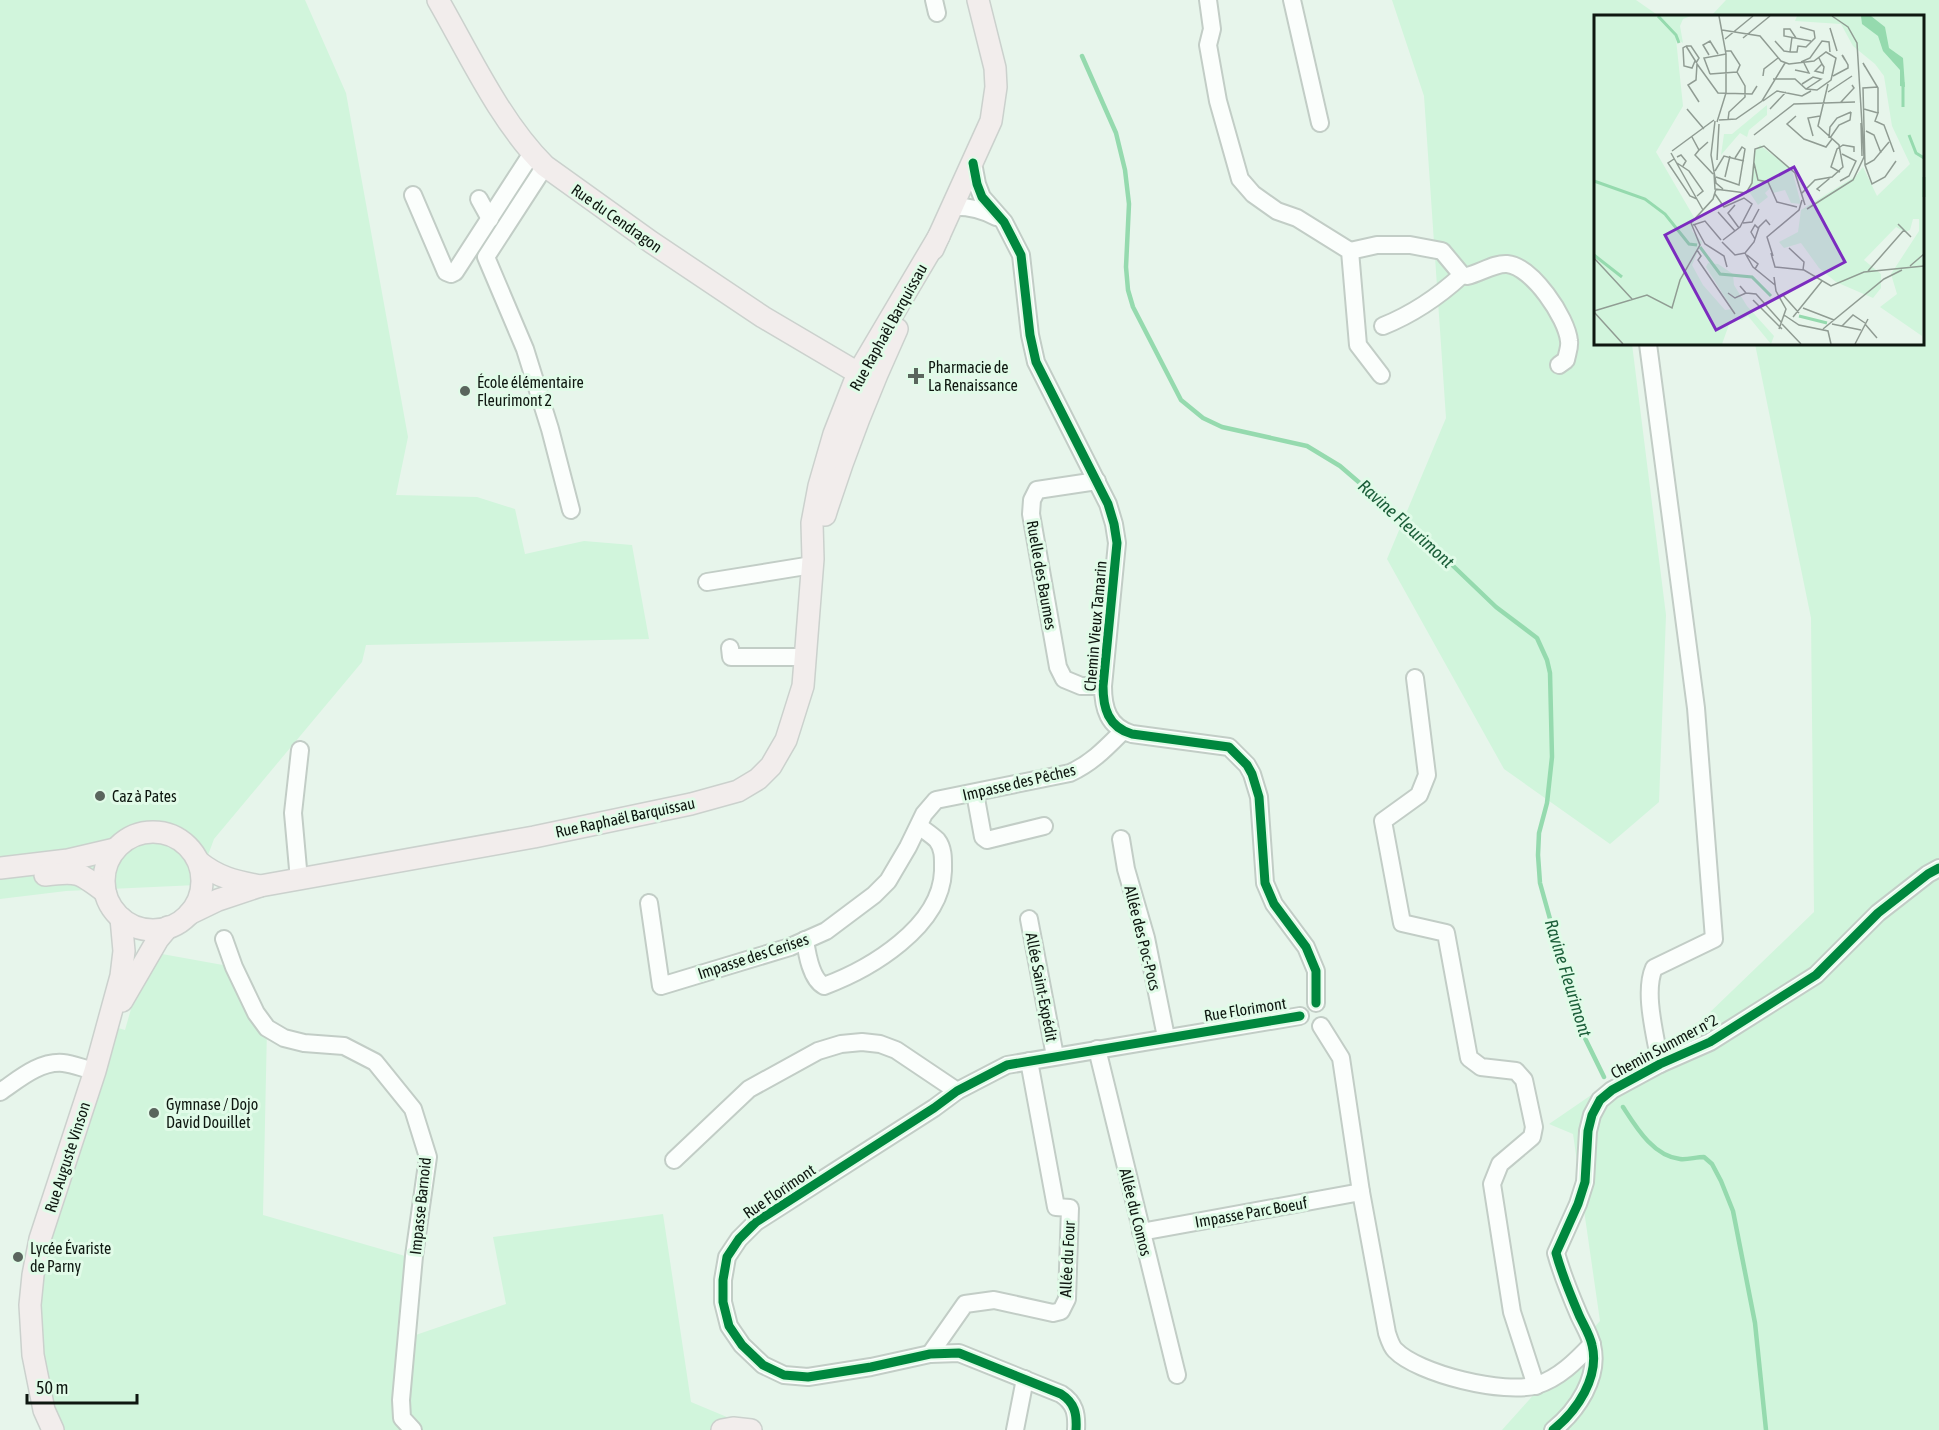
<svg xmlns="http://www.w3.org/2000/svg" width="1939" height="1430" viewBox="0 0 1939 1430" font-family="'Asap Condensed',sans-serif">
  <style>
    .grass { fill: #d1f5dc }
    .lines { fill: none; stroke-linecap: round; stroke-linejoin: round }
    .stream { stroke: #95daae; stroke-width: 4.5 }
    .minor-casing { stroke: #c2cdc6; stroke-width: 20 }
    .major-casing { stroke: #cbd1cd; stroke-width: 24 }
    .minor { stroke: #fbfefc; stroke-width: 16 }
    .major { stroke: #f2edec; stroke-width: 21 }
    .cycleway-casing { stroke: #e1fbe8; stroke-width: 13 }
    .cycleway { stroke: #00873e; stroke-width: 9 }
    .poi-dot { fill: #5a655d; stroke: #e1fbe8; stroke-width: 2 }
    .labels { text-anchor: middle; stroke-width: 6; stroke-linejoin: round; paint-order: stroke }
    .street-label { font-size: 16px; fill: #0e1710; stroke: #e1fbe8 }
    .poi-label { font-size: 16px; fill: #0e1710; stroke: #e1fbe8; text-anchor: start }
    .water-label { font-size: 18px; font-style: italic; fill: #1b5e39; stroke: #e1fbe8 }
    .inset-river { fill: none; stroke: #95daae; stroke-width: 3 }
    .inset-road { fill: none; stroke: #909c93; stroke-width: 1.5 }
    .view { fill: #7b2cbf; fill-opacity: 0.15; stroke: #7b2cbf; stroke-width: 3 }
    .inset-edge { fill: none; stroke: #0e1710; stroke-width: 3 }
  </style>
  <rect width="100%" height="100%" fill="#e7f5eb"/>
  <g class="grass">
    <path d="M0 0H305L346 93 408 437 396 495 477 497 515 509 525 554 584 541 632 545 649 639 366 645 362 662 214 839 197 885 66 891 0 899Z"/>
    <path d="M1392 0H1636L1659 16H1596V344H1632L1666 615 1659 802 1610 844 1504 769 1387 559 1446 418 1424 96Z"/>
    <path d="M1726 0H1939V1430H1502L1600 1321 1573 1134 1549 1124 1705 1017 1814 912 1811 618 1755 344H1922V16H1711Z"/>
    <path d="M162 954 234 967 267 1028 263 1215 405 1256H414L407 1338 506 1304 493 1237 663 1214 691 1402 758 1430H53L30 1305 108 1025 125 1030 131 1009Z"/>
  </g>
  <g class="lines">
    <g class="stream">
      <path d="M1082 56 1116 133 1125 170 1129 204 1126 267 1128 290 1133 307 1181 400 1203 418 1222 427 1307 446 1340 466 1425 539 1496 607 1537 638 1547 660 1550 673 1552 757 1547 803 1539 833 1538 855 1540 883 1581 1030 1604 1077"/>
      <path d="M1623 1107C1636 1127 1653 1156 1680 1159 1687 1160 1696 1157 1704 1157L1712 1164 1721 1181 1733 1211 1755 1323 1766 1430"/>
    </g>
    <defs>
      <g id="minor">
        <path d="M934 0 937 13"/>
        <path d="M1208 0 1212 29 1208 45 1218 101 1240 179 1253 194 1277 211 1297 218 1350 251 1358 345 1381 375"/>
        <path d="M1292 0 1320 123"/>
        <path d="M973 163 977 184 982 197 1004 222 1021 255 1030 335 1036 362 1108 504 1114 524 1117 543 1103 686C1103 708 1108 727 1132 734L1229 747 1247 765 1252 774 1259 797 1265 883 1274 904 1306 947 1316 971V1003"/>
        <path d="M545 166 486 257 525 349 550 429 571 510"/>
        <path d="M413 195 446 272 451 274 455 272 532 153"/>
        <path d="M479 199 490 219"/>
        <path d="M951 207C968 206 981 209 996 217"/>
        <path d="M1350 251 1377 245H1410L1442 251 1462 275 1467 276C1480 273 1495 263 1507 264 1532 266 1567 318 1569 341 1570 347 1567 354 1566 360L1559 365"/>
        <path d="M1383 326C1413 314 1438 297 1462 275"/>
        <path d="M1648 344 1696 708 1714 939 1654 968C1643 993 1656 1037 1660 1064"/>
        <path d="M1097 481 1037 490 1032 500 1031 514 1058 667 1064 679 1081 686H1103"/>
        <path d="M707 582 812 565"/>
        <path d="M730 648 731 657H806"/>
        <path d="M1415 678 1427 775 1419 795 1383 821 1402 923 1446 933 1469 1058 1481 1067 1516 1071 1524 1080 1534 1127 1532 1137 1500 1164 1492 1184 1512 1312 1536 1386"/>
        <path d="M975 793 983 837 987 840 1044 826"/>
        <path d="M1121 839 1126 869 1146 938 1166 1037"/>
        <path d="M299 880 293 813 300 750"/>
        <path d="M649 903 661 986 790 947 826 931 874 895 888 881 908 847 924 814 936 800 1070 773C1092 763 1106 748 1123 731"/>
        <path d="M1029 919 1055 1056"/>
        <path d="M224 939 234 967 256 1013 267 1028 284 1038 304 1043 344 1046 375 1062 413 1109 428 1157 414 1256 401 1400 402 1418 413 1430"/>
        <path d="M805 940C807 954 811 979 824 986 870 969 941 927 943 871 943 860 944 849 937 840 932 835 924 830 919 826"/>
        <path d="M1321 1026 1341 1058 1361 1192 1387 1333C1389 1339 1391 1346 1395 1350 1418 1374 1505 1395 1537 1385 1559 1378 1576 1361 1592 1344"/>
        <path d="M1097 1049 1177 1375"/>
        <path d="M0 1092C18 1080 39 1061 63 1063 73 1064 85 1069 95 1071"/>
        <path d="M674 1160 749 1089 818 1051 841 1044 862 1042 880 1044 896 1050 957 1091"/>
        <path d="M1141 1232 1361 1192"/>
        <path d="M930 1354 965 1304 994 1300 1053 1313 1061 1311 1067 1299 1070 1208 1056 1207 1029 1061"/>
        <path d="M1015 1430 1025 1379"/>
        <path d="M1076 1430C1077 1414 1075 1403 1061 1394L959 1353 930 1354 871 1367 808 1377 784 1375 763 1365 742 1345 729 1326 723 1302V1280L727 1257 739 1239 756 1222 934 1108 957 1091 1007 1065 1300 1016"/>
        <path d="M1553 1430C1577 1411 1600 1377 1592 1345 1590 1335 1583 1324 1579 1315 1570 1294 1562 1275 1556 1253L1578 1204 1585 1182 1588 1131 1592 1115 1600 1100 1612 1090 1660 1064 1710 1042 1816 975 1878 913 1928 874 1939 868"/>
      </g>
      <g id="major">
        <path d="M438 0C469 54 501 123 545 166L651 242 763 317 858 373 863 386"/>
        <path d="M933 249 991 121 996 87 995 68 978 0"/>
        <path d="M825 515C845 451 869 390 897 329"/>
        <circle cx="153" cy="881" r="49"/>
        <path d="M199 862C219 878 235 881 260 886"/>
        <path d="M0 868 68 860 115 849"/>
        <path d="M45 875C78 871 79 872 105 892"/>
        <path d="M189 914 218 900 260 886 534 837 691 804 738 791 758 779 771 766 786 740 803 686 813 559 812 523 819 486 834 434 858 373 939 236"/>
        <path d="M122 1001 158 939 168 927"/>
        <path d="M53 1430 44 1410 33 1355 30 1305 33 1275 40 1239 95 1071 121 976 124 951 121 918"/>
        <path d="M722 1430 733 1428 751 1430"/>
      </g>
    </defs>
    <use href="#minor" class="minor-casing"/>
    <use href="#major" class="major-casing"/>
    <use href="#minor" class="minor"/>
    <use href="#major" class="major"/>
    <defs>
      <g id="cycleway">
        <path d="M973 163 977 184 982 197 1004 222 1021 255 1030 335 1036 362 1108 504 1114 524 1117 543 1103 686C1103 708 1108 727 1132 734L1229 747 1247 765 1252 774 1259 797 1265 883 1274 904 1306 947 1316 971V1003"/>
        <path d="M1076 1430C1077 1414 1075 1403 1061 1394L959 1353 930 1354 871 1367 808 1377 784 1375 763 1365 742 1345 729 1326 723 1302V1280L727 1257 739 1239 756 1222 934 1108 957 1091 1007 1065 1300 1016"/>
        <path d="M1553 1430C1577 1411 1600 1377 1592 1345 1590 1335 1583 1324 1579 1315 1570 1294 1562 1275 1556 1253L1578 1204 1585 1182 1588 1131 1592 1115 1600 1100 1612 1090 1660 1064 1710 1042 1816 975 1878 913 1928 874 1939 868"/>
      </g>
    </defs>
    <use href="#cycleway" class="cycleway-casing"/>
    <use href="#cycleway" class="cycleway"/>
  </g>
  <g class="poi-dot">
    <path d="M913 367h6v6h6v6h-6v6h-6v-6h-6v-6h6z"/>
    <circle cx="465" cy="391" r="6"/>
    <circle cx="100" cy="796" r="6"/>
    <circle cx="154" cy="1113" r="6"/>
    <circle cx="18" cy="1257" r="6"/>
  </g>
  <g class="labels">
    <g class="street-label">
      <text transform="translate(617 218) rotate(35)" y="6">Rue du Cendragon</text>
      <text transform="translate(888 327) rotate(-61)" y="6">Rue Raphaël Barquissau</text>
      <text transform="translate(1042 575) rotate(80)" y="6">Ruelle des Baumes</text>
      <text transform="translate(1095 626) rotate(-85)" y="6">Chemin Vieux Tamarin</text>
      <text transform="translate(1019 782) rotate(-13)" y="6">Impasse des Pêches</text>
      <text transform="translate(625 817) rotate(-12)" y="6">Rue Raphaël Barquissau</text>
      <text transform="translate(1143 938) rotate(76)" y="6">Allée des Poc-Pocs</text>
      <text transform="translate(753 956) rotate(-18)" y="6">Impasse des Cerises</text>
      <text transform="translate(1042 987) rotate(79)" y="6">Allée Saint-Expédit</text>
      <text transform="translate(1245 1009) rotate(-9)" y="6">Rue Florimont</text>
      <text transform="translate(1664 1046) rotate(-28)" y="6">Chemin Summer n°2</text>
      <text transform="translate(67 1157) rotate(-72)" y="6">Rue Auguste Vinson</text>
      <text transform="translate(779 1191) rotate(-34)" y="6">Rue Florimont</text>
      <text transform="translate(420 1206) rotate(-84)" y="6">Impasse Barnoid</text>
      <text transform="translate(1136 1212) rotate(76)" y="6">Allée du Comos</text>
      <text transform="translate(1251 1212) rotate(-10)" y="6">Impasse Parc Boeuf</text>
      <text transform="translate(1067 1259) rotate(-87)" y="6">Allée du Four</text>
    </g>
    <g class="poi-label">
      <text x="928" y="373">Pharmacie de<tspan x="928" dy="18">La Renaissance</tspan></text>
      <text x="477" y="388">École élémentaire<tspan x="477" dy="18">Fleurimont 2</tspan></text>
      <text x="112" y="802">Caz à Pates</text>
      <text x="166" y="1110">Gymnase / Dojo<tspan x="166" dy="18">David Douillet</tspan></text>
      <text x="30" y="1254">Lycée Évariste<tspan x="30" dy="18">de Parny</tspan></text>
    </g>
    <g class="water-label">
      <text transform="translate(1406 524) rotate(42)" y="6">Ravine Fleurimont</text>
      <text transform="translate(1568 978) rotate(73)" y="6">Ravine Fleurimont</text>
    </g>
  </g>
  <g transform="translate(1594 15)">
    <rect width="330" height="330" fill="#e7f5eb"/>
    <path d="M0 1H97L89 4 86 11 89 28 82 24 89 91 62 137 101 204 98 216 108 227 98 250 109 270 131 295 138 294 112 252 114 248 124 249 139 259 140 270 153 291 180 321 177 329 154 301 148 305 137 304 128 329H0ZM203 1H330L328 321 286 292 303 279 297 259 325 216V204H319L316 215 311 217 302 212 270 245 287 259V273L279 283 242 267 225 253 207 228 190 233 185 227 204 217 207 195 262 161 269 152 283 181 316 149 298 111 290 61 281 49 259 31 247 9 201 6ZM173 90V100L155 115 153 122 146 118 127 140 130 119H138ZM166 130 198 155 207 189 197 188 191 175 179 178 176 173 171 178 174 182 164 190 156 178 150 179 156 173 161 136Z" fill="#d1f5dc"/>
    <path d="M277 1 291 12 295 33 309 43 311 72 306 71V55L289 36 284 21 268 9 267 1Z" fill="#95daae"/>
    <path class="inset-river" d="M64 1 82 20 85 28M309 67V92M315 120 322 138 330 143M330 162V182M0 166 51 184 71 199 95 229 103 230M106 232 126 259 158 262 177 281M0 240 28 262M205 301 233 308"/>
    <path class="inset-road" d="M236 13 243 36M128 15 166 21 187 46 195 49 220 46 232 37 242 43 237 65 223 75 212 74 201 64H179M149 23 176 1M202 23 196 14H190V21L217 26M131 24 159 1M181 26 190 36 196 37 198 22M92 31 89 33 90 51 98 53 101 46M92 31H97L105 43 102 48M92 31 102 47M132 36H137L146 50 143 57 151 71V82L135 97 134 105M196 37H203L204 31 212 32 221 23 220 16 206 12M115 40 109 30 116 26 124 39M225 43 228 49 230 52 229 58 221 56 228 49M207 47 216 43 228 26 235 27 236 37M271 52 269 48 284 73V98M201 55 215 58 210 48M116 59 110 43 132 39M116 59 143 57M169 61 170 54 184 43M239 61 254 53V50L249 41 248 40 251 45M208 69 219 62 227 64 212 74M284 72 269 73 271 150 278 169 291 162 302 146M234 77 258 61M169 86 183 76 208 81 217 76M105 87 94 70 102 65 103 49 124 78 158 79 163 71M247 87 260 73 258 70M93 94 110 114M176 94 192 77M270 94 284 98 281 106 290 110 300 137M202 101 193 109 210 124 232 132 238 124M125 105 142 104 168 86 191 48M121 106 117 140 122 168 129 174M123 107 132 78V39L125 1M267 108 268 141M272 116 280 120 287 138M160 120 200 89 261 87M219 121 214 103 226 101M98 122 105 135 114 127M235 123 236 112 243 103 257 97M236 123 245 110 256 105 257 97M105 135 101 140 119 159M78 136 120 105M77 138 109 195M83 142 87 140 92 146 89 151M80 144 74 148 96 181 103 184M123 145 125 109M83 148 95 156 109 176 103 181M160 148 164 165 174 167 183 187 203 192M271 150 280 145 295 127M121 156 130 141 150 146M246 157 237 152 243 134 249 130 260 132V137M120 158 121 174 152 178 158 168 161 134 170 131 201 158 211 190M122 162 145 170 151 134 148 132 141 143M131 162 136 141M246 166 255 161 262 146 248 139M226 176 223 174 236 163M121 179 130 192 150 183 158 189 146 212 129 225M207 179 221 165 238 162 249 152 245 130 224 111 234 69M141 190 134 198 145 213M213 194 259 165 270 142 263 28 254 12 238 1M124 197 141 216M149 208 158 207 165 194M100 209 111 229 130 241 133 252M304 209 317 222M99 210 111 206 127 225M161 224 157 217 161 210 164 213M128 227 141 240 151 238M195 233 210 247 209 255M103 235 107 241 104 245 141 299M151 238 160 227 165 212 172 205 176 210M151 238 159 252 181 270M177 238 181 252 210 255 237 271 270 257 330 251M153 240 164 249 161 254M179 241 173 222 205 195 208 185M0 243 38 284M316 251 330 239M274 256 310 215M180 262 182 276 192 294 185 314M146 271 152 278 162 279 187 307M134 278 141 283 152 278M188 279 205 298M159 285 188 314M209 293 240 305M0 296 53 280 78 293 86 265 106 230 97 208 119 184 122 174M0 297 29 329M190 300 205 310 234 316 237 329M199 302 228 266M188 309 207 329M238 309 267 315M271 309 283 323M248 311 259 300 271 308M229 314 290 264 308 255M261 329 274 304"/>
    <path class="view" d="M200 152 251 247 122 315 71 220Z"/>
    <rect width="330" height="330" class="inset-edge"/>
  </g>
  <path d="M27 1394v9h110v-9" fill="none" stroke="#0e1710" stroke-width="3"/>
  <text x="36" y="1394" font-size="18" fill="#0e1710" stroke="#e1fbe8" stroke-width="4.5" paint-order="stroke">50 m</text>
</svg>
